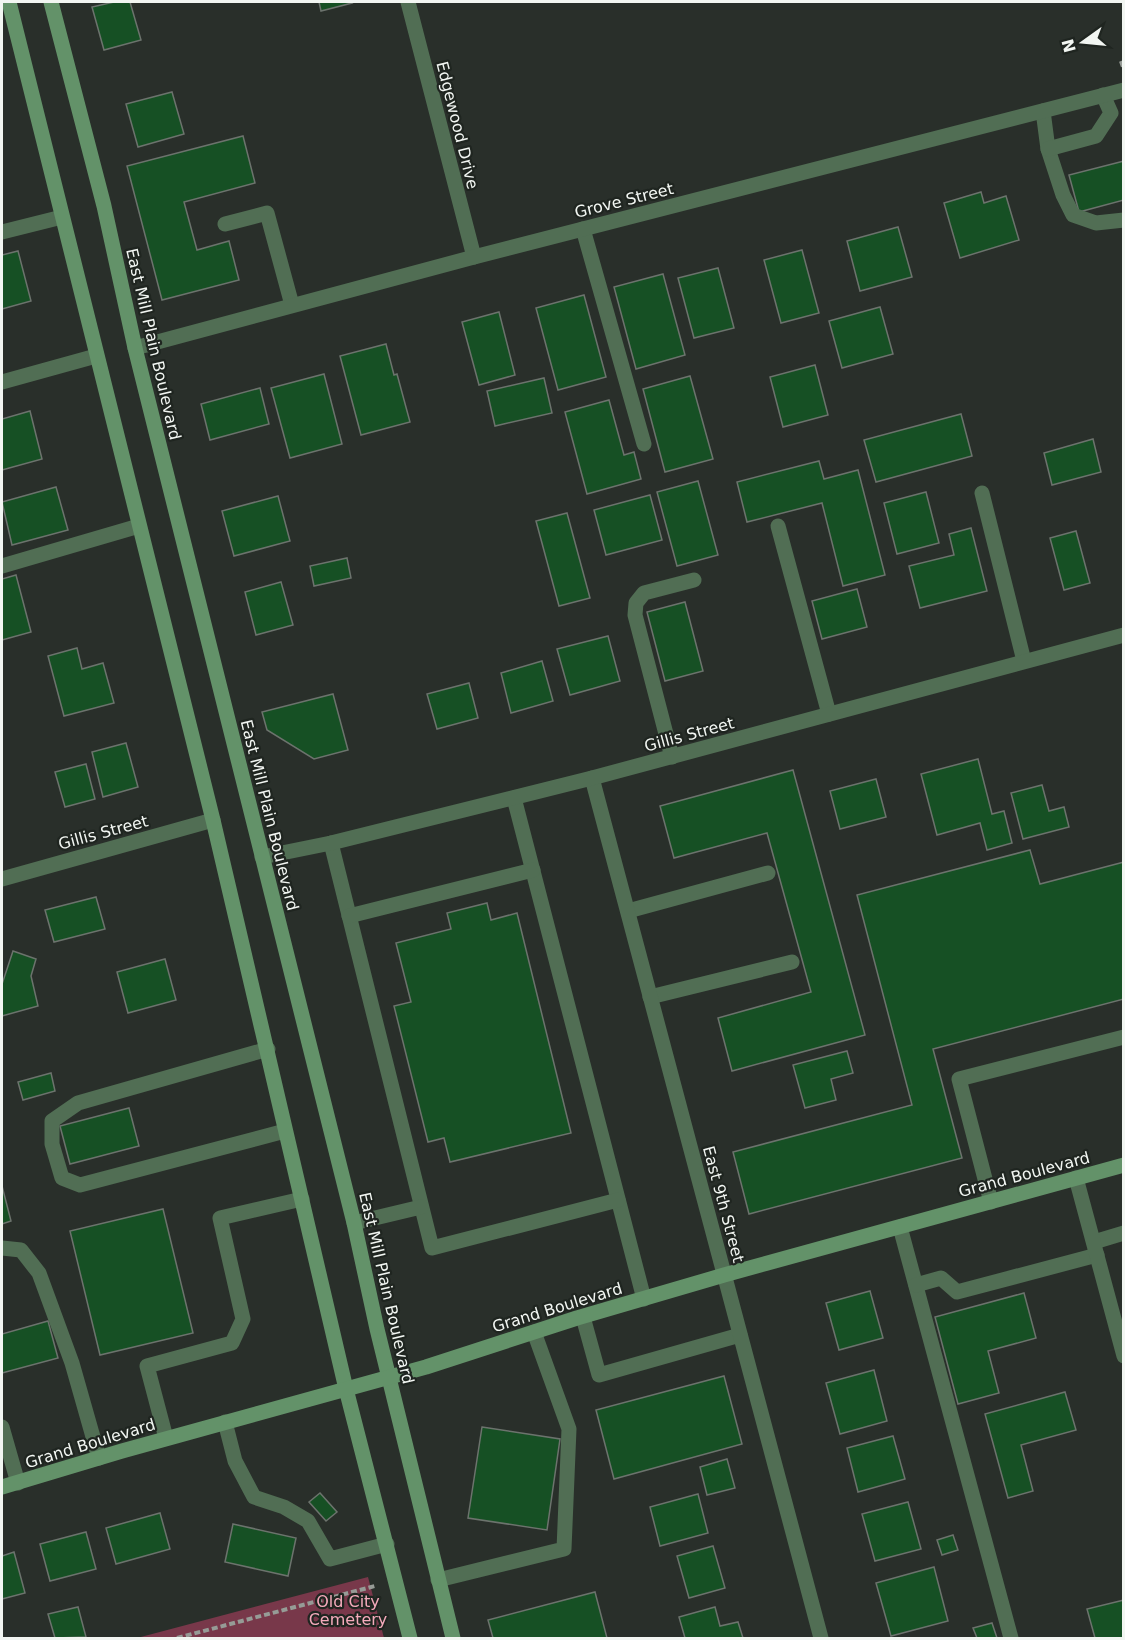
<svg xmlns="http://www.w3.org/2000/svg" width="1125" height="1640" viewBox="0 0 1125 1640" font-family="'DejaVu Sans',sans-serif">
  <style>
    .green { fill: #78384a }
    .building { fill: #165024; stroke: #6c736d; stroke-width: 1.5 }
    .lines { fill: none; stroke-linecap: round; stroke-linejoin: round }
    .path { stroke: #969b96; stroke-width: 4; stroke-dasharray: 6 3; stroke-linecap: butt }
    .lane { stroke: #516e54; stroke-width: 15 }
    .street { stroke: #516e54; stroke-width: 15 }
    .secondary { stroke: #639269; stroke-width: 15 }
    .labels { text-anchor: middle; stroke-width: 4.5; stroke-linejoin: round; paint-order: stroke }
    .street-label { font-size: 16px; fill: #f2f6f2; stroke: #1f2520 }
    .park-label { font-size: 16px; fill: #f5abbc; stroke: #1f2520 }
  </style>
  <rect width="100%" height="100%" fill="#292f2a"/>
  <path class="green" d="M368 1577 384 1638H137Z"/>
  <g class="building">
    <path d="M114 2H130L141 40 104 50 92 7Z"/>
    <path d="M319 2H351L352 3 321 11Z"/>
    <path d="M172 92 184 134 138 147 126 104Z"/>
    <path d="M243 136 255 183 184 202 197 250 229 241 239 280 162 300 127 166Z"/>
    <path d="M1124 161V200L1079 212 1069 175Z"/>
    <path d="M981 192 984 203 1006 196 1019 240 960 258 944 203Z"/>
    <path d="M898 227 912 277 860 291 847 241Z"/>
    <path d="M802 250 819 313 781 323 764 260Z"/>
    <path d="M18 251 31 301 2 309V255Z"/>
    <path d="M718 268 734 328 694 338 678 278Z"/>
    <path d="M663 274 685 355 636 369 614 287Z"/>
    <path d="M584 295 606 377 558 390 536 308Z"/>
    <path d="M880 307 893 354 842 368 829 321Z"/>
    <path d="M499 312 515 375 479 385 462 322Z"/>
    <path d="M386 344 394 375 397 374 410 422 361 435 340 356Z"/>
    <path d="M815 365 828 415 783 427 770 377Z"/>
    <path d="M324 374 342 444 290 458 271 388Z"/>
    <path d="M690 376 713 459 665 472 643 389Z"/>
    <path d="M544 378 552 413 495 426 487 391Z"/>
    <path d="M260 388 269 424 210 440 201 404Z"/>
    <path d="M609 400 624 455 634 452 641 479 587 494 565 412Z"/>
    <path d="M30 411 42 459 2 470V419Z"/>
    <path d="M961 414 972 456 876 482 864 440Z"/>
    <path d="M1093 439 1101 472 1052 485 1044 453Z"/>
    <path d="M819 461 824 479 858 470 885 575 843 586 822 503 747 522 737 482Z"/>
    <path d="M698 481 718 555 677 566 657 492Z"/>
    <path d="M56 487 68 530 12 545 2 502Z"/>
    <path d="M926 492 939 543 897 554 884 503Z"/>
    <path d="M650 495 662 540 606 555 594 510Z"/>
    <path d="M278 496 290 541 234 556 222 511Z"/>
    <path d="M567 513 590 598 559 606 536 521Z"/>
    <path d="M971 528 987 591 920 608 909 566 954 555 949 534Z"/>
    <path d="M1076 531 1090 583 1064 590 1050 538Z"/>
    <path d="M347 558 351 578 314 586 310 566Z"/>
    <path d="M16 575 31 632 2 640V579Z"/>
    <path d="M281 582 293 625 256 635 245 592Z"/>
    <path d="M857 589 867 627 822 639 812 601Z"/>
    <path d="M685 602 703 671 665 681 647 612Z"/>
    <path d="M608 636 620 681 570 695 557 649Z"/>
    <path d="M77 648 82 669 103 663 114 703 64 716 48 656Z"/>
    <path d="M542 661 553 701 511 713 501 673Z"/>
    <path d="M469 683 478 718 437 729 427 694Z"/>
    <path d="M333 694 348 750 314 759 267 730 262 712Z"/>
    <path d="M126 743 138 787 103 797 92 752Z"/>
    <path d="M978 759 992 814 1004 811 1012 843 987 850 980 823 937 835 921 774Z"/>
    <path d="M86 764 95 799 65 807 55 772Z"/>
    <path d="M793 770 865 1035 732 1071 718 1018 811 992 767 833 674 858 660 806Z"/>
    <path d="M876 779 886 817 840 829 830 791Z"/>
    <path d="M1042 785 1049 811 1064 807 1069 827 1023 839 1011 793Z"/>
    <path d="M1030 850 1040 884 1124 862V999L933 1049 962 1158 749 1214 733 1152 912 1105 857 895Z"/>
    <path d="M96 897 105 929 54 942 45 910Z"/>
    <path d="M487 903 491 920 517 913 571 1133 450 1162 444 1138 428 1142 394 1006 411 1002 396 943 451 929 447 913Z"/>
    <path d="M13 951 36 959 31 976 38 1006 2 1016V984Z"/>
    <path d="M165 959 176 1000 128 1013 117 972Z"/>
    <path d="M847 1051 853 1073 831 1079 836 1100 805 1108 793 1065Z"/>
    <path d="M51 1073 55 1091 23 1100 18 1082Z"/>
    <path d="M129 1108 139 1146 70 1164 60 1126Z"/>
    <path d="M2 1186 11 1221 2 1224Z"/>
    <path d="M163 1209 193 1333 100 1355 70 1231Z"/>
    <path d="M870 1291 883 1338 839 1350 826 1303Z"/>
    <path d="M1024 1293 1036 1338 988 1351 999 1393 958 1404 935 1317Z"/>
    <path d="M48 1321 58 1358 2 1373V1334Z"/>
    <path d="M874 1370 887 1421 840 1434 826 1383Z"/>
    <path d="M724 1376 742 1444 614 1479 596 1410Z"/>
    <path d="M1065 1392 1076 1430 1021 1445 1033 1491 1008 1498 985 1414Z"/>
    <path d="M482 1427 560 1439 547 1530 468 1518Z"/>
    <path d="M893 1436 905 1479 858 1492 847 1448Z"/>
    <path d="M727 1459 735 1488 707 1495 700 1467Z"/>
    <path d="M320 1493 337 1512 326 1521 309 1502Z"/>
    <path d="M698 1494 708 1533 660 1546 650 1507Z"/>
    <path d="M908 1502 921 1549 875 1561 862 1514Z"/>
    <path d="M160 1513 170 1549 116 1564 106 1528Z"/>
    <path d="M233 1524 296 1538 288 1576 225 1562Z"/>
    <path d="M86 1532 96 1569 50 1581 40 1544Z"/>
    <path d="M953 1535 958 1550 942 1555 937 1540Z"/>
    <path d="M713 1546 725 1588 689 1598 677 1556Z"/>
    <path d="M14 1552 25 1593 2 1599V1556Z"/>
    <path d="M934 1567 948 1621 891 1636 876 1583Z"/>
    <path d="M595 1592 607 1638H493L488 1620Z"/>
    <path d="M1124 1600V1638H1095L1087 1609Z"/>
    <path d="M78 1607 86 1637 55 1638 48 1614Z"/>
    <path d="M715 1607 720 1626 738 1622 743 1638H685L679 1617Z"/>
    <path d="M992 1623 997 1638H977L973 1628Z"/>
  </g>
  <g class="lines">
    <g class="path">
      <path d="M1121 61 1123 67"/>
      <path d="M177 1638 375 1586"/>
    </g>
    <g class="lane">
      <path d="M1043 111 1048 149 1063 195 1073 215 1096 223 1124 220"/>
      <path d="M1048 149 1096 136 1111 113 1103 95"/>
      <path d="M225 224 267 213 292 305"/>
      <path d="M583 229 644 444"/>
      <path d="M2 232 62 217"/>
      <path d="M2 382 96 356"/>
      <path d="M982 493 1024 661"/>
      <path d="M778 526 829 714"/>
      <path d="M2 566 139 526"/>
      <path d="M672 757 635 615 636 603 644 593 694 580"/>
      <path d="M514 798 644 1299"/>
      <path d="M331 843 432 1248 618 1200"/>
      <path d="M628 911 768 873"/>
      <path d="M349 916 533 870"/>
      <path d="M650 997 792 962"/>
      <path d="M268 1049 78 1103 52 1121V1144L62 1178 80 1185 285 1131"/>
      <path d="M991 1202 959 1079 1124 1037"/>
      <path d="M354 1223 421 1207"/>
      <path d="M900 1227 1011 1638"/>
      <path d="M1094 1242 1124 1233"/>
      <path d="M2 1248 21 1250 39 1273 72 1363 99 1458"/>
      <path d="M916 1285 941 1278 957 1292 1097 1255"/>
      <path d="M583 1317 599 1375 740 1335"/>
      <path d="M225 1422 235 1461 254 1497 284 1507 308 1521 330 1559 387 1544"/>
      <path d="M2 1427 18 1483"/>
      <path d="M166 1438 147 1366 232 1343 243 1319 220 1218 302 1199"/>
      <path d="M438 1580 564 1549 569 1429 534 1332"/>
    </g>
    <g class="street">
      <path d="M408 2 474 257"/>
      <path d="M135 348 474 257 1124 90"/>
      <path d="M592 778 821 1638"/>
      <path d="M262 857 331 843 592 778 1124 635"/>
      <path d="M2 879 213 820"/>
      <path d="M1076 1178 1124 1356"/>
    </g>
    <g class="secondary">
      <path d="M9 2 213 820 346 1389 410 1638"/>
      <path d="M51 2 104 206 135 348 354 1223 377 1329 453 1638"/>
      <path d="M2 1487 122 1451 426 1367 577 1318 724 1275 1124 1165"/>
    </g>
  </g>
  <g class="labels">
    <g class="street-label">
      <text transform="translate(458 125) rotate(76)" y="6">Edgewood Drive</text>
      <text transform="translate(624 200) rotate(-14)" y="6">Grove Street</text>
      <text transform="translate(154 344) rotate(77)" y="6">East Mill Plain Boulevard</text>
      <text transform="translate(689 734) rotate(-15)" y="6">Gillis Street</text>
      <text transform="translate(270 815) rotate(76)" y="6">East Mill Plain Boulevard</text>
      <text transform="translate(103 832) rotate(-15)" y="6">Gillis Street</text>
      <text transform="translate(1024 1174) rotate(-15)" y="6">Grand Boulevard</text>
      <text transform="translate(724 1204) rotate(75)" y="6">East 9th Street</text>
      <text transform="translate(387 1288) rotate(77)" y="6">East Mill Plain Boulevard</text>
      <text transform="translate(557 1307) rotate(-17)" y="6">Grand Boulevard</text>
      <text transform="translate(90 1443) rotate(-17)" y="6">Grand Boulevard</text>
    </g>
    <g class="park-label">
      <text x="348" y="1607">Old City<tspan x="348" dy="18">Cemetery</tspan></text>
    </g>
  </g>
  <rect width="1125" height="1640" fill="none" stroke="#f2f6f2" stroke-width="6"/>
  <g transform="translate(1083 42) rotate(255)" stroke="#1f2520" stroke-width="4.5" paint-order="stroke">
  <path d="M0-4.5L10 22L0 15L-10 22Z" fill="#f2f6f2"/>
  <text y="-9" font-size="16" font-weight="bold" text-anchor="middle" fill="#f2f6f2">N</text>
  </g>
</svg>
